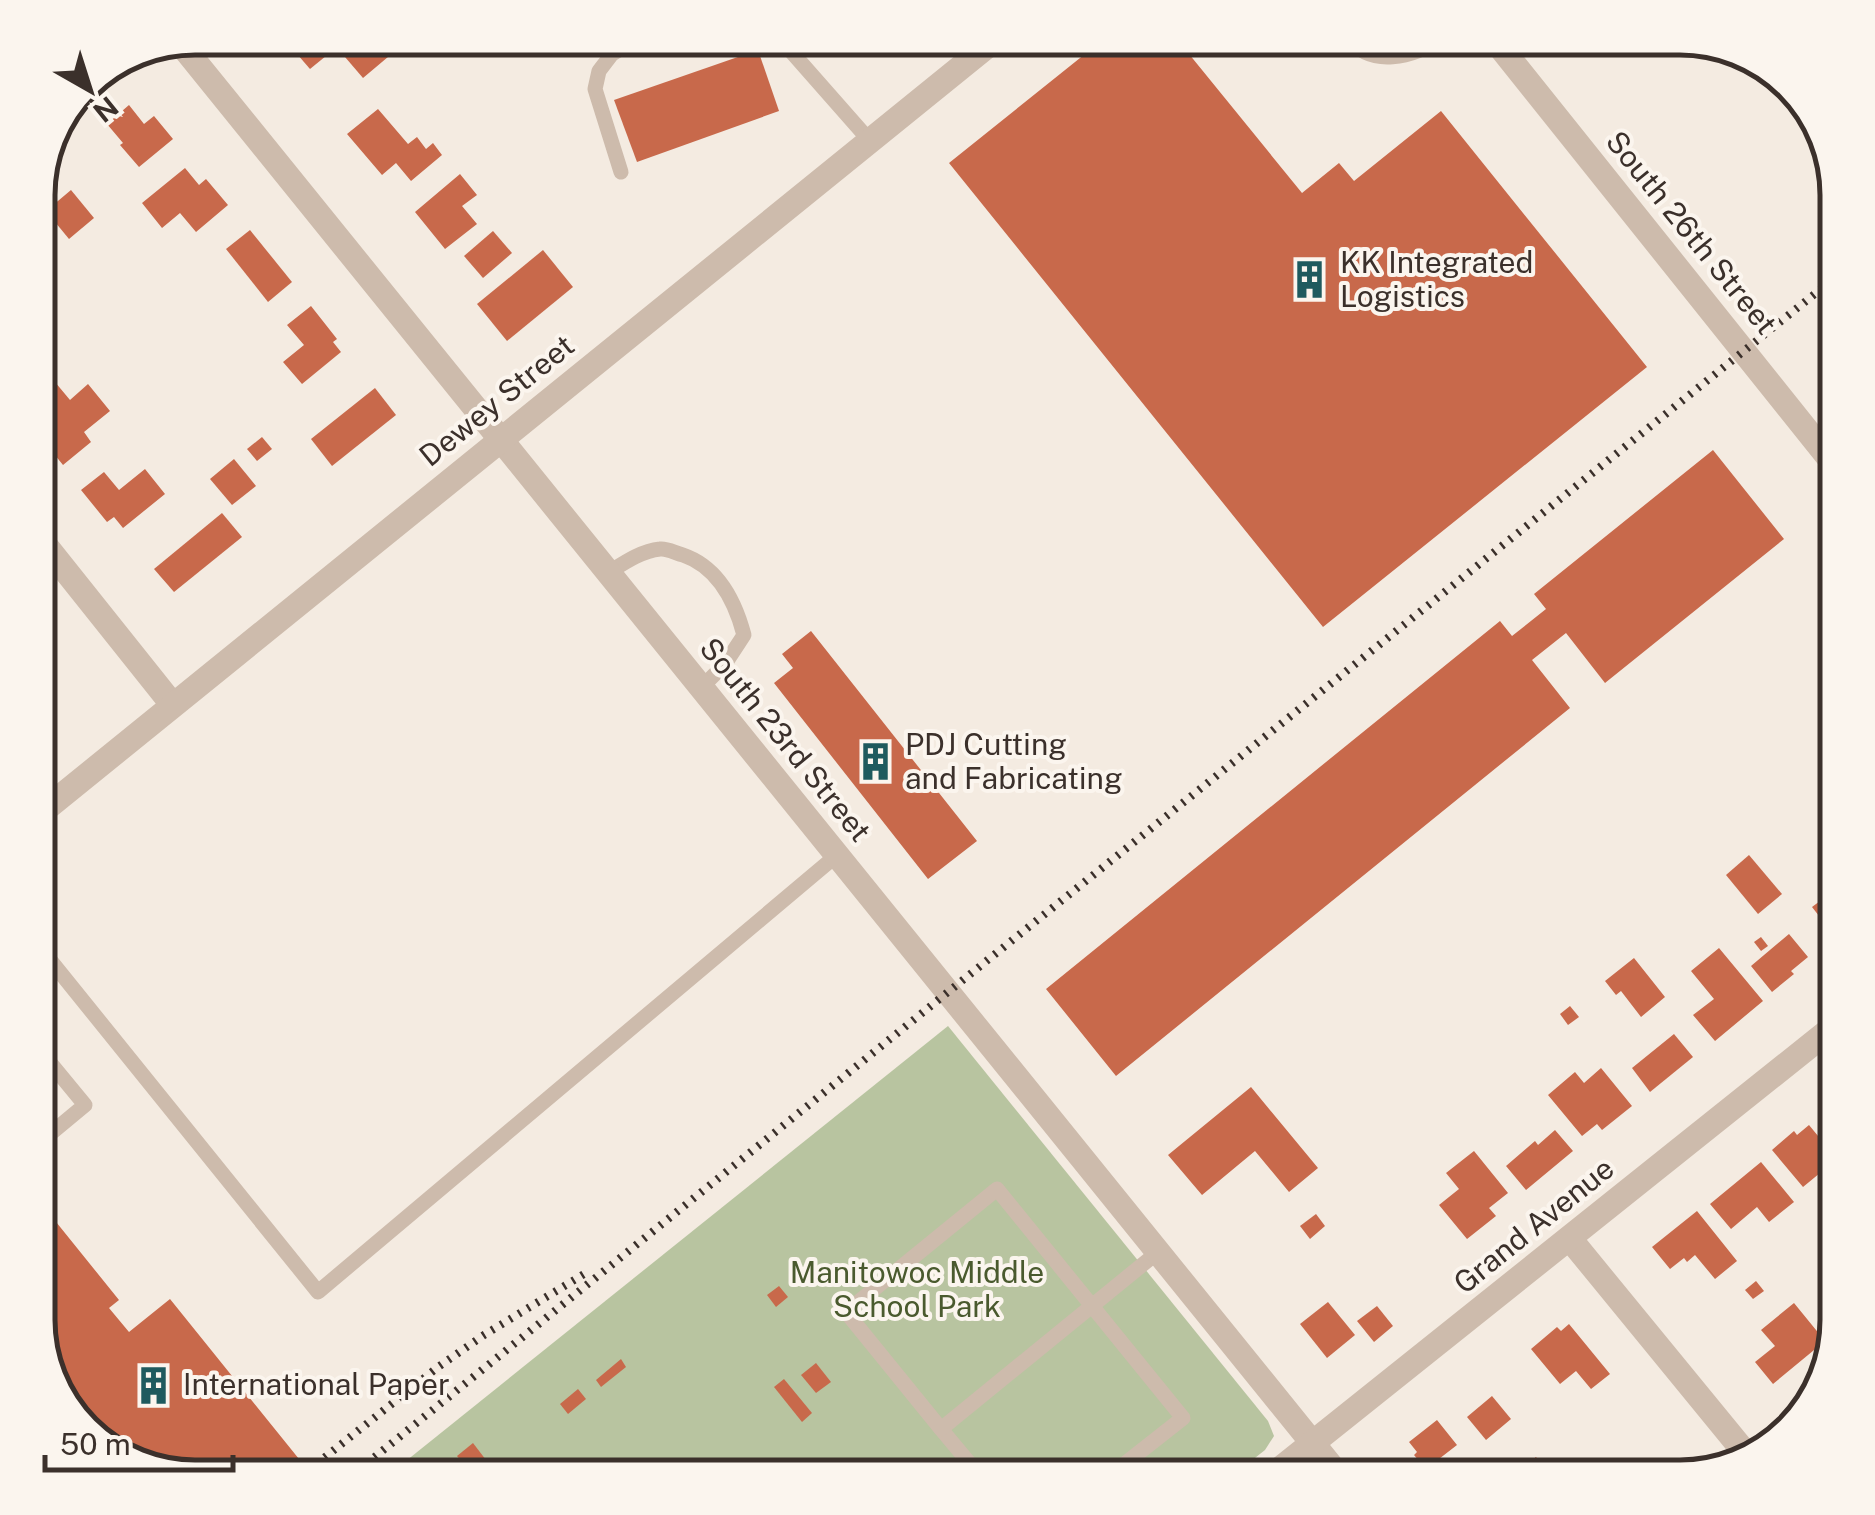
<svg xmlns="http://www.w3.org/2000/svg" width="1875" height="1515" viewBox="0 0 1875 1515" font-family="'Public Sans',sans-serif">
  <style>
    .green { fill: #b8c4a0 }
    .building { fill: #c8694b }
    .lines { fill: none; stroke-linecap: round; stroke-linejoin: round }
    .service { stroke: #cdbbac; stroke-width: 15 }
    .minor { stroke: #cdbbac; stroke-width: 25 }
    .tertiary { stroke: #cdbbac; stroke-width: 25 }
    .rail { stroke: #3b302b; stroke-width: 8; stroke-dasharray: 2.5 8; stroke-linecap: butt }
    .labels { text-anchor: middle; stroke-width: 8; stroke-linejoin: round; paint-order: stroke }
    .street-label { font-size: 30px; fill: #3b302b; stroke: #fbf5ee }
    .poi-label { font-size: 30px; fill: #3b302b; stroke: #fbf5ee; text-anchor: start }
    .park-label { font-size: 30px; fill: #4a5a2e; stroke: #fbf5ee }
    .rim { fill: none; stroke: #3b302b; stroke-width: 5 }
  </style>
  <rect width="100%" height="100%" fill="#f4ebe1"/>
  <path class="green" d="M948 1026 1268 1421 1274 1436 1265 1450 1231 1477H386Z"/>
  <g class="building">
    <path d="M302 38H348L310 69 291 47Z"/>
    <path d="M354 38H394L401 46 363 78 339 50Z"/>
    <path d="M1105 38H1176L1302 193 1339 163 1354 181 1441 111 1647 367 1323 627 949 163Z"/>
    <path d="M758 50 779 111 637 162 614 100Z"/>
    <path d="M117 67 121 72 97 91 89 81 91 77Z"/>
    <path d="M129 105 144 124 154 116 173 139 139 167 120 145 123 143 107 124Z"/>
    <path d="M378 109 408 144 417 137 426 149 433 143 442 155 411 181 396 163 382 175 347 134Z"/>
    <path d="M185 168 199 185 206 179 228 205 196 232 180 213 162 228 142 203Z"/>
    <path d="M460 174 477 195 462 206 477 224 445 249 415 212Z"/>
    <path d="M71 190 94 218 69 239 46 211Z"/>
    <path d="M250 230 292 282 268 302 226 249Z"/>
    <path d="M493 231 512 253 483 278 464 256Z"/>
    <path d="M43 235 51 246 44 252 38 245V238Z"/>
    <path d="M543 250 573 287 507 341 477 304Z"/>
    <path d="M311 306 337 339 333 342 341 352 302 384 283 362 304 345 287 325Z"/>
    <path d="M55 382 70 400 88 384 110 411 84 432 91 442 63 465 38 434 41 429 38 425V396Z"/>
    <path d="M375 388 396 415 332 466 311 439Z"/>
    <path d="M262 437 272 449 257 461 247 449Z"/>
    <path d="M1713 450 1784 539 1605 683 1566 633 1532 660 1570 708 1116 1076 1046 989 1500 621 1512 636 1546 609 1534 594Z"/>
    <path d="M234 459 256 486 232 505 210 479Z"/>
    <path d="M145 469 165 494 123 528 114 517 107 522 81 490 104 472 119 490Z"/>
    <path d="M222 513 242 537 174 592 154 569Z"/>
    <path d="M811 631 977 841 928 879 774 683 793 668 782 654Z"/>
    <path d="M1749 855 1782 894 1758 914 1726 875Z"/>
    <path d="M1837 859V939L1812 907 1832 892 1818 875Z"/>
    <path d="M1789 934 1808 957 1791 971 1794 974 1772 992 1751 966Z"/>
    <path d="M1761 937 1768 946 1761 951 1754 942Z"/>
    <path d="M1719 948 1763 1001 1715 1041 1693 1015 1714 999 1691 971Z"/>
    <path d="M1634 958 1665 997 1641 1017 1621 991 1616 995 1605 981Z"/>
    <path d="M1570 1006 1579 1017 1568 1025 1560 1014Z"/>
    <path d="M1674 1034 1693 1057 1650 1092 1632 1068Z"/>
    <path d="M1601 1068 1632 1106 1602 1130 1597 1124 1582 1136 1548 1095 1575 1072 1584 1083Z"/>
    <path d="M1251 1087 1318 1168 1289 1192 1255 1151 1202 1195 1168 1155Z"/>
    <path d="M1809 1125 1837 1159 1803 1187 1772 1150 1794 1131 1797 1135Z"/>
    <path d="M1555 1130 1573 1151 1526 1190 1506 1166 1535 1141 1538 1145Z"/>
    <path d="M1474 1151 1508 1193 1489 1208 1496 1216 1467 1239 1439 1205 1459 1189 1446 1173Z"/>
    <path d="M1761 1162 1794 1202 1769 1222 1757 1207 1731 1229 1710 1204Z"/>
    <path d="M44 1207 119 1300 109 1308 129 1332 170 1299 299 1459 276 1477H195L92 1439 38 1329V1212Z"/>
    <path d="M1697 1211 1737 1261 1715 1279 1695 1255 1687 1262 1684 1258 1670 1269 1652 1247Z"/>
    <path d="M1316 1214 1325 1226 1310 1239 1300 1226Z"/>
    <path d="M1756 1281 1764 1291 1753 1299 1745 1290Z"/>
    <path d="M779 1286 788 1297 776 1307 767 1295Z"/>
    <path d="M1328 1302 1355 1335 1327 1358 1300 1324Z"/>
    <path d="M1794 1303 1825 1341 1773 1384 1755 1362 1775 1346 1761 1330Z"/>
    <path d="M1377 1306 1393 1326 1374 1342 1357 1321Z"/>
    <path d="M1569 1324 1610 1374 1591 1389 1576 1371 1560 1384 1531 1349 1557 1327 1561 1331Z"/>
    <path d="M621 1359 626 1367 601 1387 596 1380Z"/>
    <path d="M816 1363 831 1382 816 1393 801 1375Z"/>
    <path d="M784 1379 812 1413 802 1422 774 1387Z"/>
    <path d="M578 1389 586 1399 568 1414 560 1404Z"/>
    <path d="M1492 1396 1511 1419 1486 1440 1467 1417Z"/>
    <path d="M1437 1420 1457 1445 1426 1469 1414 1455 1417 1452 1409 1442Z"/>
    <path d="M473 1443 486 1460 470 1472 457 1456Z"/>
    <path d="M1536 1457 1543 1466 1534 1474 1526 1465Z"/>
    <path d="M1523 1466 1533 1477H1509Z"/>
  </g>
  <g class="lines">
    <g class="service">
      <path d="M783 38 789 49 870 141"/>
      <path d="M1349 38C1370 68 1414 58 1440 38"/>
      <path d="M621 172 595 89 599 71 612 54 638 38"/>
      <path d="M608 573C624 563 641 551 660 549 667 548 675 553 683 555 718 567 735 601 744 635L725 664 701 688"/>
      <path d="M38 945 318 1292 837 855"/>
      <path d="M38 1144 85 1105 38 1048"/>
      <path d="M941 1429 981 1477"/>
      <path d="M1108 1477 1183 1418 997 1189 846 1312 941 1429 1158 1252"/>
    </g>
    <g class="minor">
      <path d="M1493 38 1837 468"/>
      <path d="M180 43 1340 1477"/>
      <path d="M38 536 172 704"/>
      <path d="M1570 1239 1751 1460"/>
      <path d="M1270 1477 1837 1024"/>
    </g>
    <path class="tertiary" d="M38 815 997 38"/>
    <g class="rail">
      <path d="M300 1477 438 1367 484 1335 584 1274"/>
      <path d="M350 1477 948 992 1837 276"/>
    </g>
  </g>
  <defs>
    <symbol id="building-bare" viewBox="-9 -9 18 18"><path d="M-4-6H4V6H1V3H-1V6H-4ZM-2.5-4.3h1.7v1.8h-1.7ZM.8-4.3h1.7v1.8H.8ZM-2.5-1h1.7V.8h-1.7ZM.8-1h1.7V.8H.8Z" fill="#1f5a5e" stroke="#fbf5ee" stroke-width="2.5" paint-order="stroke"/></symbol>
  </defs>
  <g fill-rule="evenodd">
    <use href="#building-bare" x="1282" y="252" width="55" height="55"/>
    <use href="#building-bare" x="848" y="734" width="55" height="55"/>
    <use href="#building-bare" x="126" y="1358" width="55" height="55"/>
  </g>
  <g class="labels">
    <g class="street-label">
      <text transform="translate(1691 233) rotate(51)" y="10">South 26th Street</text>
      <text transform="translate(497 401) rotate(-39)" y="10">Dewey Street</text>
      <text transform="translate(785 740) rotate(51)" y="10">South 23rd Street</text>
      <text transform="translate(1534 1226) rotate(-39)" y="10">Grand Avenue</text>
    </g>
    <g class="poi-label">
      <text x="1340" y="273">KK Integrated<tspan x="1340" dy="34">Logistics</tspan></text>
      <text x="905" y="755">PDJ Cutting<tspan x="905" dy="34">and Fabricating</tspan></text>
      <text x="183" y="1395">International Paper</text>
    </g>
    <g class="park-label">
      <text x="917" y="1283">Manitowoc Middle<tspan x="917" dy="34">School Park</tspan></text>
    </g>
  </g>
  <path d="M0 0H1875V1515H0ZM195 55H1680A140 140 0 0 1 1820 195V1320A140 140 0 0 1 1680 1460H195A140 140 0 0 1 55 1320V195A140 140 0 0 1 195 55Z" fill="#fbf5ee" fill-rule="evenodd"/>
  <path class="rim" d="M195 55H1680A140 140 0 0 1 1820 195V1320A140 140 0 0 1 1680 1460H195A140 140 0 0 1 55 1320V195A140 140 0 0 1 195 55Z"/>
  <g transform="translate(90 90) rotate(141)" stroke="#fbf5ee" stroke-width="8" paint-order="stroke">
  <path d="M0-8L18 38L0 25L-18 38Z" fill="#3b302b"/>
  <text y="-15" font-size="28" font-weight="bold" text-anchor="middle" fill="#3b302b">N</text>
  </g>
  <path d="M45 1455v15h188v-15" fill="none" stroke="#3b302b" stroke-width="5"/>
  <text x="60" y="1455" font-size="30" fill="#3b302b" stroke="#fbf5ee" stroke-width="8" paint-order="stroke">50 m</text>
</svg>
